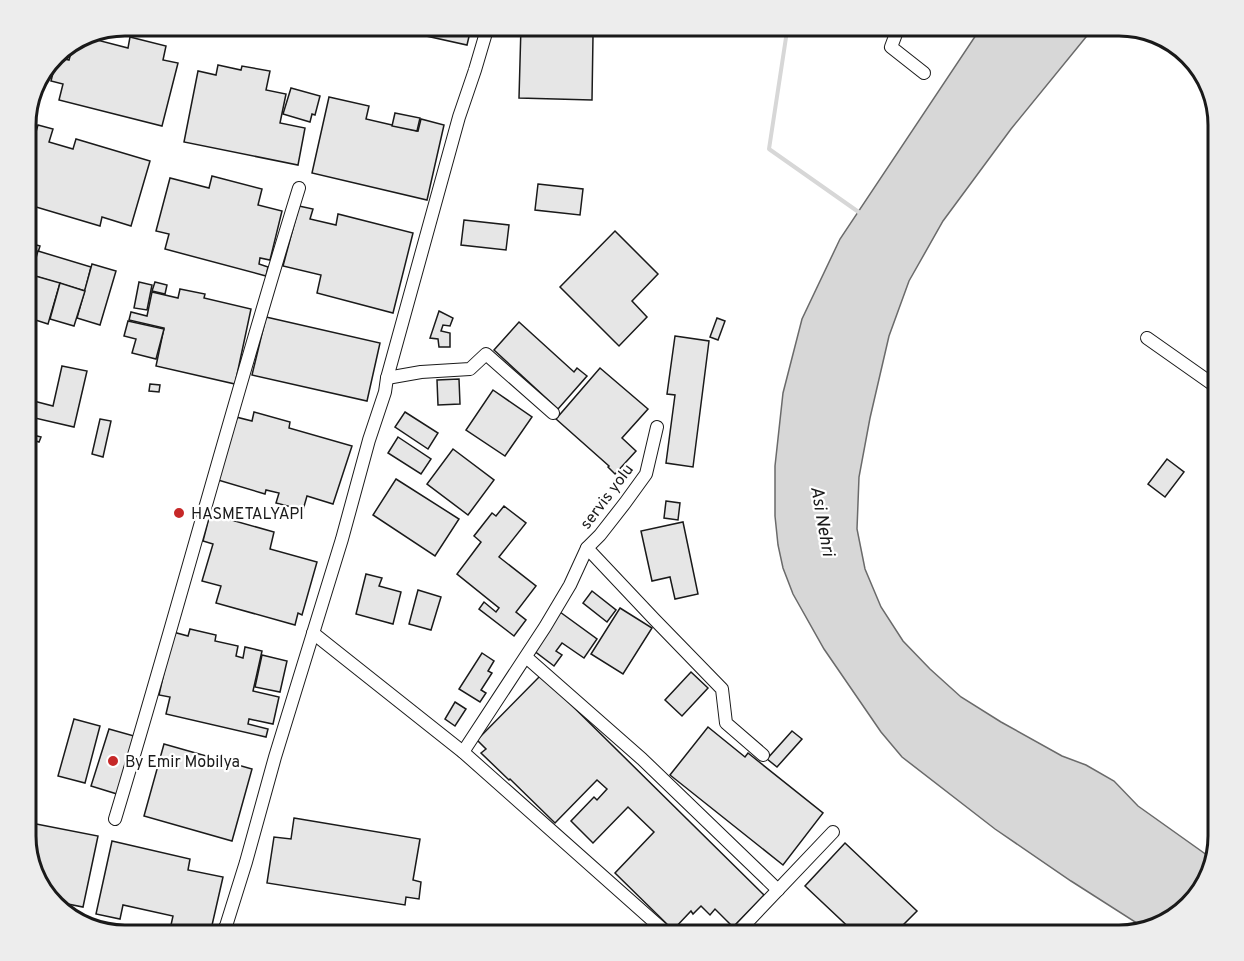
<svg xmlns="http://www.w3.org/2000/svg" width="1244" height="961" viewBox="0 0 1244 961" font-family="Overpass,sans-serif">
  <style>
    .water { fill: #d7d7d7; stroke: #6a6a6a; stroke-width: 1.5 }
    .lines { fill: none; stroke-linecap: round; stroke-linejoin: round }
    .stream { stroke: #d7d7d7; stroke-width: 4 }
    .building { fill: #e6e6e6; stroke: #1a1a1a; stroke-width: 1.5 }
    .minor-casing { stroke: #1a1a1a; stroke-width: 14 }
    .minor { stroke: #fff; stroke-width: 12 }
    .poi-dot { fill: #c62828; stroke: #fff; stroke-width: 2 }
    .labels { text-anchor: middle; stroke-width: 4.5; stroke-linejoin: round; paint-order: stroke }
    .street-label { font-size: 16px; fill: #1a1a1a; stroke: #fff }
    .poi-label { font-size: 16px; fill: #1a1a1a; stroke: #fff; text-anchor: start }
    .water-label { font-size: 18px; font-style: italic; fill: #1a1a1a; stroke: #fff }
    .rim { fill: none; stroke: #1a1a1a; stroke-width: 3 }
  </style>
  <rect width="100%" height="100%" fill="#fff"/>
  <path class="water" d="M982 26H1095L1011 129 943 221 909 281 889 336 870 418 859 477 857 529 865 569 881 607 903 641 930 669 961 697 1001 722 1062 756 1086 765 1114 781 1138 806 1211 858 1198 897 1163 925 1146 929 1071 881 995 829 902 757 881 732 824 649 793 594 783 568 778 545 775 516V466L783 393 802 319 840 239Z"/>
  <g class="lines">
    <path class="stream" d="M742 26 787 31 769 149 860 213"/>
  </g>
  <g class="building">
    <path d="M381 26H461L471 28 467 45Z"/>
    <path d="M521 26H577L576 36H593L592 100 519 98Z"/>
    <path d="M130 37 166 46 163 60 178 63 162 126 59 100 63 84 51 81 57 57 69 60 71 53 62 50V49L93 38V39L128 48Z"/>
    <path d="M218 65 241 70 242 66 270 71 266 90 286 94 280 123 305 128 298 165 184 142 198 71 216 75Z"/>
    <path d="M291 88 320 96 315 115 312 114 310 122 283 114Z"/>
    <path d="M329 97 369 106 366 119 418 131 421 119 444 125 427 200 312 173Z"/>
    <path d="M395 113 420 118 417 131 392 126Z"/>
    <path d="M38 125 53 129 49 142 73 149 76 139 150 161 131 226 102 217 100 226 26 204 30 191 26 190V166Z"/>
    <path d="M212 176 262 189 258 205 282 211 270 260 260 258 259 264 268 267 266 276 165 249 169 234 156 231 170 178 209 188Z"/>
    <path d="M538 184 583 189 580 215 535 210Z"/>
    <path d="M299 206 313 209 310 219 336 225 338 214 413 233 393 313 317 293 321 275 283 266Z"/>
    <path d="M464 220 509 225 506 250 461 245Z"/>
    <path d="M615 231 658 274 632 301 647 317 619 346 560 287Z"/>
    <path d="M26 242 40 246 31 275 26 273Z"/>
    <path d="M38 251 91 267 85 291 31 275Z"/>
    <path d="M92 264 116 271 100 325 77 318Z"/>
    <path d="M32 275 60 283 48 324 26 317V295Z"/>
    <path d="M26 278 30 280 26 295Z"/>
    <path d="M139 282 152 285 147 310 134 308Z"/>
    <path d="M155 282 167 285 165 294 152 291Z"/>
    <path d="M60 283 85 291 74 326 50 319Z"/>
    <path d="M180 289 205 294 204 298 251 309 235 384 156 366 164 328 129 320 131 312 147 316 152 292 178 298Z"/>
    <path d="M439 311 453 318 450 326 443 325 441 331 450 333V347H439L438 339 430 338Z"/>
    <path d="M266 317 380 343 367 401 252 375Z"/>
    <path d="M717 318 725 321 718 340 710 337Z"/>
    <path d="M128 321 164 329 156 359 132 353 136 339 124 336Z"/>
    <path d="M519 322 574 372 577 368 587 376 558 409 494 350Z"/>
    <path d="M675 336 709 341 693 467 666 463 675 395 667 394Z"/>
    <path d="M62 366 87 371 74 427 26 416V399L53 406Z"/>
    <path d="M600 368 648 409 622 438 636 451 615 474 608 467 609 466 556 419Z"/>
    <path d="M459 379 460 404 438 405 437 380Z"/>
    <path d="M150 384 160 385 159 392 149 391Z"/>
    <path d="M493 390 532 417 505 456 466 430Z"/>
    <path d="M254 412 290 422 289 428 352 446 333 504 307 496 303 510 276 503 279 493 266 490 265 494 218 480 236 417 252 421Z"/>
    <path d="M405 412 438 433 428 449 395 427Z"/>
    <path d="M100 419 111 421 103 457 92 454Z"/>
    <path d="M26 433 41 437 39 442 26 438Z"/>
    <path d="M398 437 431 459 421 474 388 453Z"/>
    <path d="M453 449 494 480 468 515 427 484Z"/>
    <path d="M1167 459 1184 472 1165 497 1148 484Z"/>
    <path d="M26 460 35 462 28 487H26Z"/>
    <path d="M396 479 459 519 435 556 373 515Z"/>
    <path d="M666 501 680 503 678 520 664 518Z"/>
    <path d="M504 506 526 523 499 557 536 586 516 612 526 620 514 636 479 609 484 602 496 612 499 608 457 574 481 542 474 536 492 513 496 516Z"/>
    <path d="M210 514 274 532 270 549 317 562 302 615 298 613 295 625 216 603 221 586 202 581 213 544 203 541Z"/>
    <path d="M683 522 698 594 675 599 670 577 652 581 641 531Z"/>
    <path d="M366 574 382 578 379 586 401 592 393 624 356 614Z"/>
    <path d="M418 590 441 597 431 630 409 624Z"/>
    <path d="M592 591 616 610 607 622 583 603Z"/>
    <path d="M620 608 652 628 623 674 591 654Z"/>
    <path d="M560 612 597 639 584 658 562 643 556 651 562 655 554 666 533 650Z"/>
    <path d="M190 629 216 635 215 641 238 646 236 656 243 658 245 647 262 651 253 691 279 697 273 724 249 719 248 724 268 729 266 737 166 714 170 697 159 695 173 632 188 636Z"/>
    <path d="M482 653 494 661 488 671 492 673 481 690 486 693 480 702 459 689Z"/>
    <path d="M262 655 287 661 280 692 255 687Z"/>
    <path d="M691 672 708 688 682 716 665 700Z"/>
    <path d="M541 675 764 895 733 927 715 909 710 915 701 906 693 914 691 911 673 930 615 873 654 832 628 807 593 843 571 821 594 797 597 800 607 789 597 780 555 823 510 779 509 780 481 753 486 749 477 740Z"/>
    <path d="M455 702 466 709 455 726 445 719Z"/>
    <path d="M74 719 100 726 85 783 58 776Z"/>
    <path d="M708 727 745 757 748 753 823 813 783 865 670 775Z"/>
    <path d="M109 729 134 736 117 794 91 786Z"/>
    <path d="M792 731 802 739 777 767 767 759Z"/>
    <path d="M164 744 252 769 232 841 144 816Z"/>
    <path d="M294 818 420 839 413 880 421 882 419 899 406 897 405 905 267 883 274 837 291 839Z"/>
    <path d="M26 822 98 836 83 907 53 901 36 880 26 842Z"/>
    <path d="M112 841 190 859 188 870 223 877 210 934 171 925 173 916 123 905 120 919 96 914Z"/>
    <path d="M845 843 917 911 893 935H857L805 886Z"/>
  </g>
  <g class="lines">
    <defs>
      <g id="minor">
        <path d="M899 26 891 47 924 73"/>
        <path d="M1147 338 1218 388"/>
        <path d="M387 378 421 372 470 369 486 354 553 413"/>
        <path d="M587 548 654 619 722 689 726 723 763 755"/>
        <path d="M313 633 463 752 669 935"/>
        <path d="M526 657 642 759 778 890"/>
        <path d="M463 752 545 627 570 585 587 548 600 535 625 503 646 474 657 427"/>
        <path d="M115 819C178 610 234 398 299 188"/>
        <path d="M219 935 226 926 246 862 275 757 342 539 369 440 385 392 387 378 459 117 475 70 488 26"/>
        <path d="M735 935 833 832"/>
      </g>
    </defs>
    <use href="#minor" class="minor-casing"/>
    <use href="#minor" class="minor"/>
  </g>
  <g class="poi-dot">
    <circle cx="179" cy="513" r="6"/>
    <circle cx="113" cy="761" r="6"/>
  </g>
  <g class="labels">
    <g class="street-label">
      <text transform="translate(606 496) rotate(-53)" y="6">servis yolu</text>
    </g>
    <g class="poi-label">
      <text x="191" y="519">HASMETALYAPI</text>
      <text x="125" y="767">By Emir Mobilya</text>
    </g>
    <g class="water-label">
      <text transform="translate(823 521) rotate(80)" y="6">Asi Nehri</text>
    </g>
  </g>
  <path d="M0 0H1244V961H0ZM125 36H1119A89 89 0 0 1 1208 125V836A89 89 0 0 1 1119 925H125A89 89 0 0 1 36 836V125A89 89 0 0 1 125 36Z" fill="#ededed" fill-rule="evenodd"/>
  <path class="rim" d="M125 36H1119A89 89 0 0 1 1208 125V836A89 89 0 0 1 1119 925H125A89 89 0 0 1 36 836V125A89 89 0 0 1 125 36Z"/>
</svg>
